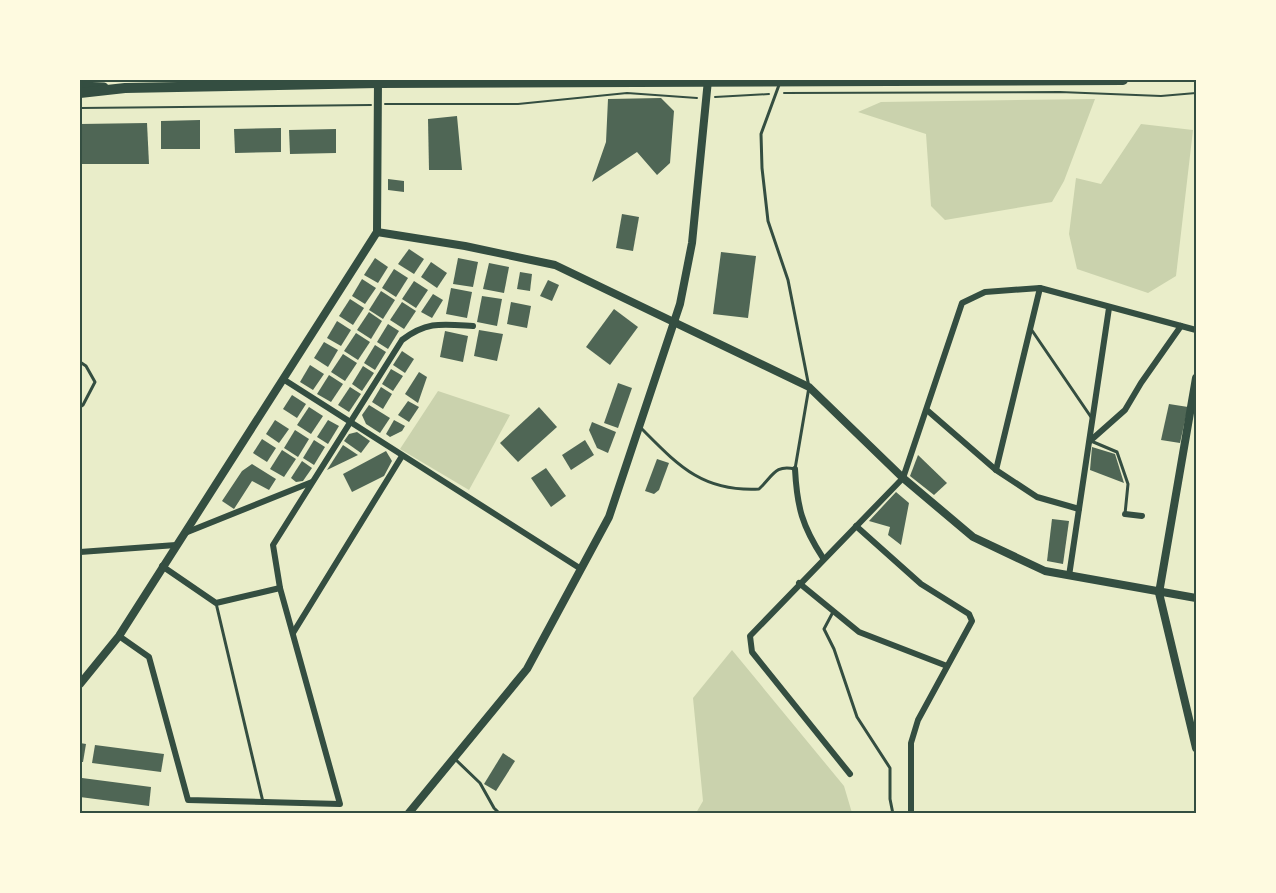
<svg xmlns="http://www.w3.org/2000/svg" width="1276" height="893" viewBox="0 0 1276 893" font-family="'Roboto Condensed',sans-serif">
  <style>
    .green { fill: #cad2ad }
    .building { fill: #4f6655 }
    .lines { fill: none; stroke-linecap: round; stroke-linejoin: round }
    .path { stroke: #344e41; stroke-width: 2 }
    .service { stroke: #344e41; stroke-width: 3 }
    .minor { stroke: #344e41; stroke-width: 6 }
    .tertiary { stroke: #344e41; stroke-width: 8 }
    .secondary { stroke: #344e41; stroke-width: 9 }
    .primary { stroke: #344e41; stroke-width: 10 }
    .neatline { fill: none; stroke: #344e41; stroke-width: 2 }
  </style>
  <rect width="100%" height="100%" fill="#e9edc9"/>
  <g class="green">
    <path d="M1095 99 1064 181 1052 202 945 220 931 206 926 134 858 112 881 102Z"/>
    <path d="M1141 124 1193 130 1176 276 1148 293 1077 269 1069 234 1076 178 1101 184Z"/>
    <path d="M438 391 510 415 469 490 400 449Z"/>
    <path d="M732 650 844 786 852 813H696L703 801 693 698Z"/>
  </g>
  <g class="building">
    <path d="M661 98 674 111 670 163 657 175 637 152 592 182 606 142 608 99Z"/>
    <path d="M457 116 462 170H429L428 119Z"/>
    <path d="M200 120V149H161V121Z"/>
    <path d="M147 123 149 164H80V124Z"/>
    <path d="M281 128V152L235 153 234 129Z"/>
    <path d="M336 129V153L290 154 289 130Z"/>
    <path d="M388 179 404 181V192L388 190Z"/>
    <path d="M622 214 639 217 633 251 616 248Z"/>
    <path d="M409 249 424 259 414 274 398 264Z"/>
    <path d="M721 252 756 256 748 318 713 314Z"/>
    <path d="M375 258 388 267 378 283 364 275Z"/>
    <path d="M458 258 478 262 473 287 453 284Z"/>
    <path d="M431 262 447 273 437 288 421 277Z"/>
    <path d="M489 263 509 267 504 293 483 289Z"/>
    <path d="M394 269 408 278 396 297 382 288Z"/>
    <path d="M520 272 532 274 530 291 517 289Z"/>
    <path d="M362 279 376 288 365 304 352 296Z"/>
    <path d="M548 280 559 285 552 301 540 296Z"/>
    <path d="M414 281 428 290 416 308 402 299Z"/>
    <path d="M451 288 472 292 467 318 446 314Z"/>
    <path d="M381 291 395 300 383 319 369 310Z"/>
    <path d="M433 294 443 300 432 318 421 312Z"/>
    <path d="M482 296 502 299 497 326 477 322Z"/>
    <path d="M350 299 364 308 353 325 339 316Z"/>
    <path d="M402 302 416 311 404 329 390 320Z"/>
    <path d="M511 302 531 306 527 328 507 324Z"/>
    <path d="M614 309 638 327 610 365 586 347Z"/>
    <path d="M369 312 382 321 371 339 357 330Z"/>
    <path d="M337 321 351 330 341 346 327 338Z"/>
    <path d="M388 324 399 331 388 349 377 342Z"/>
    <path d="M479 330 503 334 497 361 474 356Z"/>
    <path d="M445 331 468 336 463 362 440 357Z"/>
    <path d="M356 333 370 342 358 360 344 351Z"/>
    <path d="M324 342 338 350 328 367 314 358Z"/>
    <path d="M375 345 386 352 375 370 364 363Z"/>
    <path d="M402 351 414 359 405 373 393 365Z"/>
    <path d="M343 354 357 363 345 381 331 372Z"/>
    <path d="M310 365 324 374 313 390 300 382Z"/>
    <path d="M363 366 374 373 362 391 352 384Z"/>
    <path d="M391 369 403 376 393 391 382 384Z"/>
    <path d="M419 372 427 377 418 403 405 394Z"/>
    <path d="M329 375 343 384 331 402 317 394Z"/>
    <path d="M618 383 632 388 618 428 604 423Z"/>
    <path d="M350 387 361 394 349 412 338 405Z"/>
    <path d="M381 387 392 394 383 409 372 402Z"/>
    <path d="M292 395 306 404 297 418 283 409Z"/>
    <path d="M408 401 419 407 409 422 398 415Z"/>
    <path d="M1169 404 1188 407 1180 443 1161 440Z"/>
    <path d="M369 405 390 418 380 433 366 424 362 415Z"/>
    <path d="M309 407 323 416 311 434 297 425Z"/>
    <path d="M539 407 557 427 518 462 500 443Z"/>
    <path d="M275 420 289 429 279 443 266 434Z"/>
    <path d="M328 420 339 426 328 444 317 437Z"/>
    <path d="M394 420 405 426 402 431 390 437 386 434Z"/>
    <path d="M592 422 616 432 608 453 597 448 589 430Z"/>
    <path d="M295 430 309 439 298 457 284 448Z"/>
    <path d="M357 432 370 441 361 453 344 441 349 434Z"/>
    <path d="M262 439 276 448 267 462 253 453Z"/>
    <path d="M314 440 325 447 314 465 303 458Z"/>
    <path d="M585 440 594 455 571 470 562 455Z"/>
    <path d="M343 445 358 455 327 470Z"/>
    <path d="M1092 447 1115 454 1124 483 1090 470Z"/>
    <path d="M282 450 296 459 284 477 270 469Z"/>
    <path d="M386 451 392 461 384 476 352 492 343 474Z"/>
    <path d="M918 455 947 483 934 495 910 476Z"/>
    <path d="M657 459 669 463 659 490 654 494 645 491Z"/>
    <path d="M302 461 312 468 303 481 296 482 291 478Z"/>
    <path d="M252 464 276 479 269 490 252 481 234 509 222 501 242 471Z"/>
    <path d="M546 468 566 496 551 507 531 478Z"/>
    <path d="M896 492 909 503 901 545 888 535 890 527 869 521Z"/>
    <path d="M1052 519 1069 521 1063 564 1047 561Z"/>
    <path d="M80 743 86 744 83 762H80Z"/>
    <path d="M95 745 164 754 161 772 92 763Z"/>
    <path d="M503 753 515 761 496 791 484 784Z"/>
    <path d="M82 778 151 787 149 806 80 797Z"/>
  </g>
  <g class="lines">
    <g class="path">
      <path d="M784 93 1060 92 1161 96 1196 93"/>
      <path d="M715 97 769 94"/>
      <path d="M385 104H518L627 93 697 98"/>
      <path d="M80 108 371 105"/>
    </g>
    <g class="service">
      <path d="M1031 329 1091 417"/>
      <path d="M80 362 86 366 95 382 83 405 80 407"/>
      <path d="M640 427C677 464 701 492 759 489 773 476 775 464 795 469L809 387 788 280 768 221 762 168 761 134 779 85"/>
      <path d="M1091 441 1117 452 1128 484 1125 514"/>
      <path d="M216 603 263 802"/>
      <path d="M833 612 824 629 834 649 857 717 890 768V799L893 814"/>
      <path d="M455 759 480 783 494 808 500 814"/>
    </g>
    <g class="minor">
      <path d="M283 379 581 569"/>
      <path d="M928 411 996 470 1037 497 1079 509"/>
      <path d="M1090 441 1125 410 1141 383 1181 326"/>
      <path d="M795 469C797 507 802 526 823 558"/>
      <path d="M996 470 1040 288"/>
      <path d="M1125 514 1142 516"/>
      <path d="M856 526 921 584 969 614 972 621 918 720 911 743V814"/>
      <path d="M185 533 312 482"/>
      <path d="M80 552 176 545"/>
      <path d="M1069 576 1109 308"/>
      <path d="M799 583 859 632 947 666"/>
      <path d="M280 588 273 545 402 340C427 321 442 324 473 326"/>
      <path d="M293 633 402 456"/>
      <path d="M119 636 149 657 188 800 340 804 280 588 216 603 162 566"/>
      <path d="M850 774 752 652 750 636 903 478 962 303 985 292 1040 288 1196 330"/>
    </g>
    <g class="tertiary">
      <path d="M377 232 465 246 555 265 809 387 903 478 973 537 1045 571 1196 598"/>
      <path d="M1196 378 1159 593 1196 748"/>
      <path d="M80 684 119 636 377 232 378 80"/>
      <path d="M408 814 527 669 609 517 680 304 692 243 708 80"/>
    </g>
    <path class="secondary" d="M80 86 104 87"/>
    <path class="primary" d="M80 93 125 88 378 83 1123 80"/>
  </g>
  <rect width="1276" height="893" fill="none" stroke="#fefae0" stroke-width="162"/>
  <rect x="81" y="81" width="1114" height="731" class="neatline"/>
</svg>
